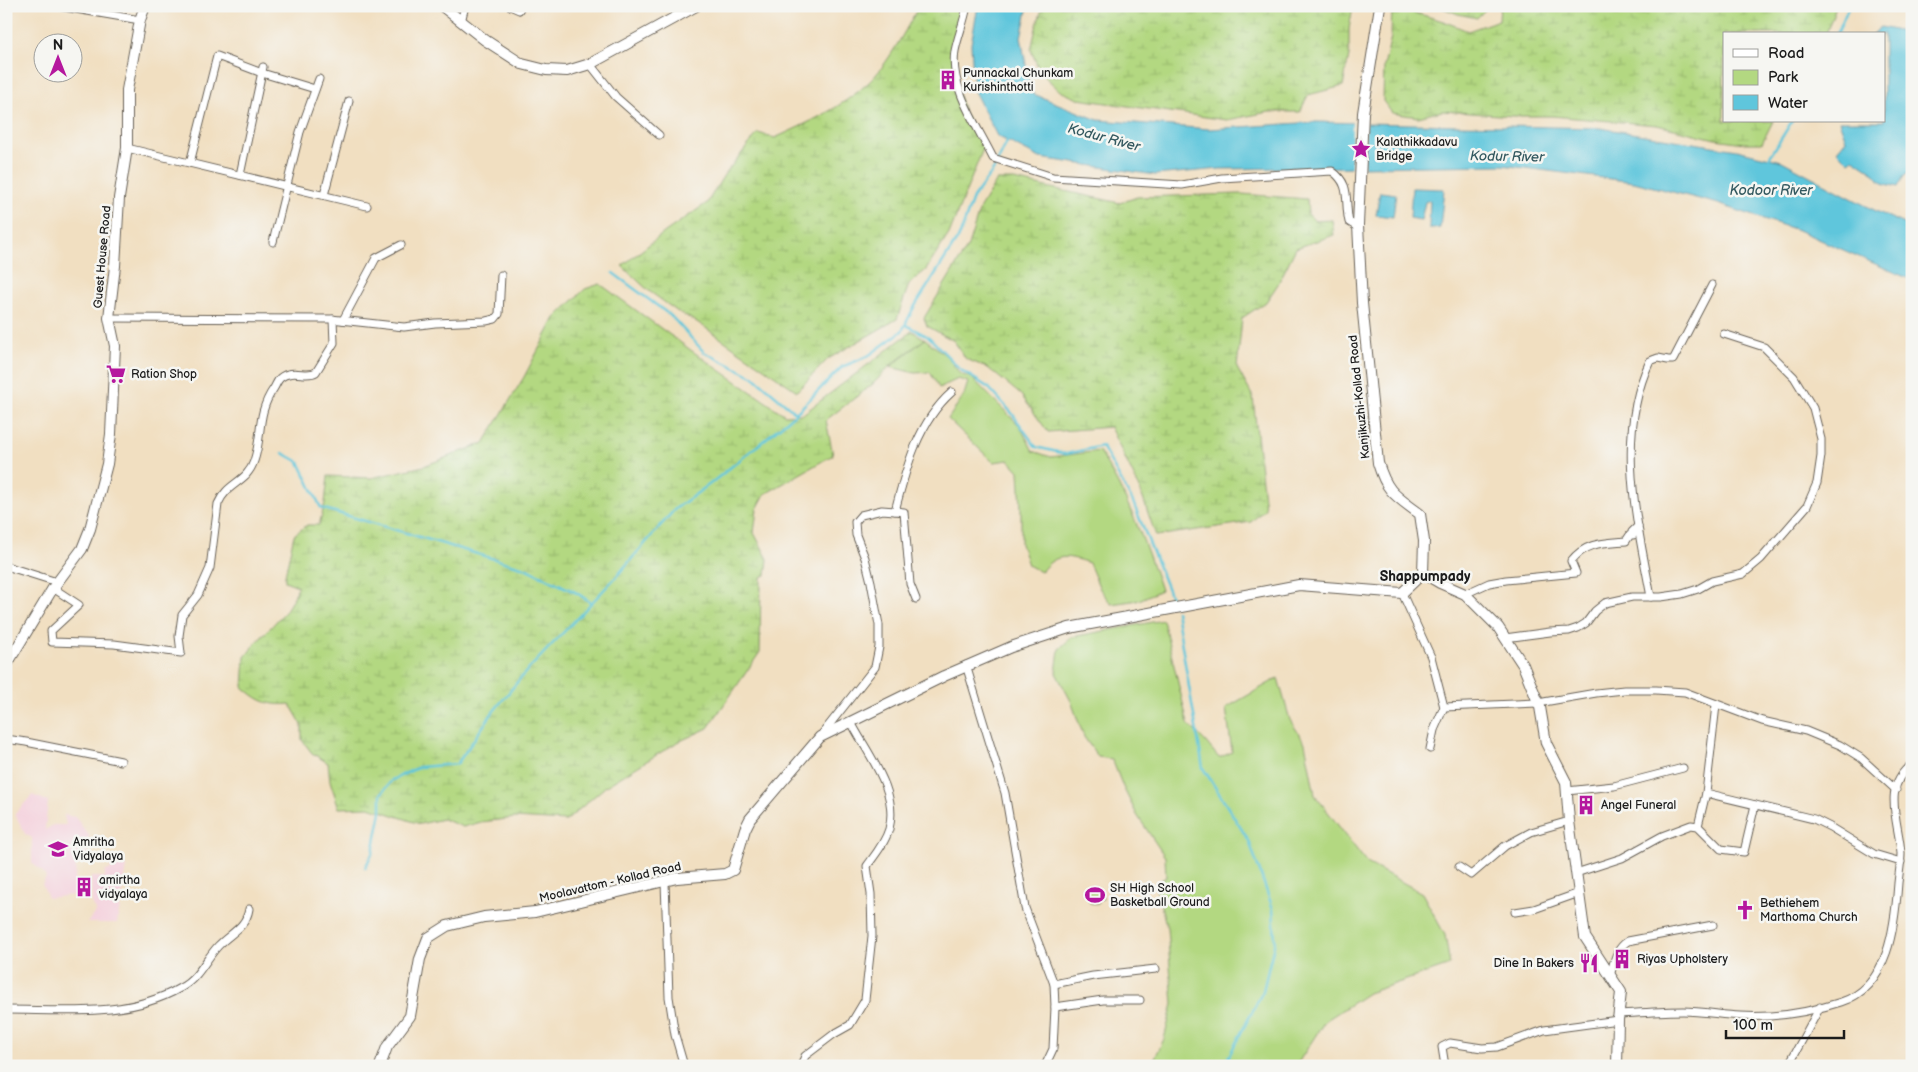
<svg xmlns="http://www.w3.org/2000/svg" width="1918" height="1072" viewBox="0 0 1918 1072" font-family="'Balsamiq Sans',sans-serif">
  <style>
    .built { fill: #f4cfdc }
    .green { fill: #b3d881; stroke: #687a4e }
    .wetland { fill: url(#wetland-marsh); stroke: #687a4e }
    .water { fill: #5fc6dc; stroke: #3e717c }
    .pier { fill: #f1dfc1 }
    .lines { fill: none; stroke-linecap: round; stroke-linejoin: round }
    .stream { stroke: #5fc6dc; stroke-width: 2.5 }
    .minor-casing { stroke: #676056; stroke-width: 9 }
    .secondary-casing { stroke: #676056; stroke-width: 12 }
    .minor { stroke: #fff; stroke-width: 7 }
    .secondary { stroke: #fff; stroke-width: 10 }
    .labels { text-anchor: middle; stroke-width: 5; stroke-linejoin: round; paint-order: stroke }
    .poi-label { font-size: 12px; fill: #1c1c1c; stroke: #f6f6f2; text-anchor: start }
    .street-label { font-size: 12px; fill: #1c1c1c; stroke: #f6f6f2 }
    .water-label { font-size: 14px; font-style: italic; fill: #33585f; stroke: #f6f6f2 }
    .neighbourhood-label { font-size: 14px; font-weight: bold; fill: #1c1c1c; stroke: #f6f6f2 }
  </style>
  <defs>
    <pattern id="wetland-marsh" width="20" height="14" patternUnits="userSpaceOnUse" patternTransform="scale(1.25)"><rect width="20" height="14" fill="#b3d881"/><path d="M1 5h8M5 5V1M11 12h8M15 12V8" fill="none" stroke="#99b96f"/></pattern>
  </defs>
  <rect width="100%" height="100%" fill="#f6f6f2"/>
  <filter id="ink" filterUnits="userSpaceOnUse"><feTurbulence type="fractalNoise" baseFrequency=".02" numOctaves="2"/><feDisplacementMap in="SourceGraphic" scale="10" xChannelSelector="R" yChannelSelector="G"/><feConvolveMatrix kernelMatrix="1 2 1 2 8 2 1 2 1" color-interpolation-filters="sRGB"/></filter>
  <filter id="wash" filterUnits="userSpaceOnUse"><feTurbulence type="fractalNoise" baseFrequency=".0096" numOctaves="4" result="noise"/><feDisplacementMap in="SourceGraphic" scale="20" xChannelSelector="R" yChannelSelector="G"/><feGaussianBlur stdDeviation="1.12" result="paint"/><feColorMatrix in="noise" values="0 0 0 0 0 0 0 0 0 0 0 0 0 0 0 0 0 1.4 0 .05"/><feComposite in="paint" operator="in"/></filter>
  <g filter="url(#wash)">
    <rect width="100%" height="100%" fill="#f1dfc1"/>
    <g class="built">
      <path d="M32 795 48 801 45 830 53 825H66L64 815 75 817 90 837 81 843 94 861 76 865 74 895 48 898 42 884 46 878 44 873 32 863V838L25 834 15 814Z"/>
      <path d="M111 864 127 866 117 923H87L96 911 92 902 91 877H105V871L110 870Z"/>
    </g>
    <g class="green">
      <path d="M925 339 948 357 960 374 972 378 1020 426 1033 451 1051 457 1099 451C1126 493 1145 542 1161 590L1139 600 1111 604 1100 589 1089 563C1068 556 1056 552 1041 572L1028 565 1021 544V508L1019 471 1009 460 993 462 948 419 964 395 968 382 958 379 939 388 930 372 915 373 890 367Z"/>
      <path d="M1163 620 1188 724 1205 741 1219 758 1232 752 1226 708 1278 678 1290 720 1305 743 1315 795 1367 863 1422 893 1445 935 1450 965 1368 993 1325 1021 1296 1066H1151L1164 1039 1173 1004 1167 928 1155 884 1166 877 1165 857 1137 815 1123 787 1112 759 1098 757 1084 737 1071 701 1056 673 1059 649 1072 637Z"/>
      <path d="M1100 890 1103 899H1098V904L1090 903 1087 891Z"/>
    </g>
    <g class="wetland">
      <path d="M919 6H964L953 45 955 83 965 115 985 144 949 234 926 270 909 284 897 319 828 359 797 391 697 322 678 312 649 291 622 266 665 232 707 203 724 175 758 133 775 138C808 123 841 108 868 83 887 66 906 29 919 6Z"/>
      <path d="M1043 6H1353L1349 29V56L1343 86 1308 95 1300 112H1269L1227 120 1078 99 1060 91 1040 72 1031 50 1036 28Z"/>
      <path d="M1392 6 1443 21 1468 31 1499 20 1500 6H1836L1826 34H1724V121H1773L1762 143H1744L1715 139 1657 125 1552 116H1514L1442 111 1418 117 1392 113 1383 101 1384 66 1391 37Z"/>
      <path d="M1438 6H1489L1477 18 1458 14Z"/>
      <path d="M997 180H1014L1120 203 1137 197 1241 194 1307 199 1308 214 1315 221 1332 220 1334 235 1296 248 1278 284 1266 302 1242 318 1237 368 1253 397 1265 509 1251 522 1156 536 1139 487 1110 427 1048 432 1021 395 988 368 966 359 954 341 927 326 924 318 968 246 980 208Z"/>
      <path d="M600 284 692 351 785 415 803 414 912 331 925 339 890 366 873 384 826 420 833 455 765 494 757 509 754 533 768 559 766 575 761 577 760 652 708 728 676 743 606 786 566 821 515 818 481 822 463 827 443 819 420 824 369 807 339 808 330 781 328 763 312 753 302 740V725L290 704C268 706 259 701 243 687L245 657 255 644 285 612 294 597 298 586 285 581V575L294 535 307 525H319L325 503 328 476 371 478 424 466 484 443 524 377 555 318 585 289Z"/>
    </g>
    <g class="water">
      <path d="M978 6H1028L1021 37 1031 93 1098 120 1209 129 1316 122 1600 128 1737 150 1782 161 1870 208 1912 228V280L1800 231 1715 203 1634 182 1502 165 1220 169 1155 175 1040 158 997 136 974 91 971 44Z"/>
      <path d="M1881 27 1912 34V171L1904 176 1898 187 1882 183 1873 172 1853 159 1849 162 1837 151 1846 140 1839 121H1884V34H1873Z"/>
      <path d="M1412 188 1444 189 1440 228 1429 229 1430 200 1425 202 1421 220 1410 218Z"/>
      <path d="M1380 192 1396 194 1393 217 1376 215Z"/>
    </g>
    <path class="pier" d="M1352 121H1366L1364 169H1351Z"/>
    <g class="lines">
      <g class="stream">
        <path d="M1837 34 1849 6"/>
        <path d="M1768 160 1792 121"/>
        <path d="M613 273 671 316 704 352 754 377 796 413"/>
        <path d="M906 325 929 337 961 370 989 388 1011 412 1036 447 1066 454 1102 446 1133 502 1174 605"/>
        <path d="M283 453 299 462 321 508 525 568 577 593 590 602"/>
        <path d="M1176 611 1203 768 1249 841 1273 909 1275 941 1263 991 1229 1056 1222 1066"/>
        <path d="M365 868 373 852 381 812V794L392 780 419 767 457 764 493 712 523 675 615 578 675 509 710 484 762 442 796 413 842 367 868 356 902 331 913 309 960 235 973 198 994 169 1008 140"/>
      </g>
    </g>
  </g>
  <g filter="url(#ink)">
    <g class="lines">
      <defs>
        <g id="minor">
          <path d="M58 6 140 20"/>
          <path d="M510 6 519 10 521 6"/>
          <path d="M967 6C964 22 958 36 955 51 949 87 978 127 993 158L1053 177 1182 185 1222 178 1332 171C1352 185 1344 201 1349 222L1354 225H1358"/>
          <path d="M461 22 465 6"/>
          <path d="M590 64 616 97 659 135"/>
          <path d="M127 148 367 206"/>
          <path d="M190 163 217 56 262 73 315 89"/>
          <path d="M240 175 263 67"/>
          <path d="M324 195 349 101"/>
          <path d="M273 242 300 132 319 79"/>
          <path d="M109 318 331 319 404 327 435 323 486 321 495 319 499 314 501 275"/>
          <path d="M343 320 376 258 401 245"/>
          <path d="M895 511 904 512 910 584 916 599"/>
          <path d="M6 566 57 582"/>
          <path d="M53 588 79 605 51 631 52 642 114 644 181 653 179 636 182 615 198 595 210 568 218 504C227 482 247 483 254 461 263 435 256 414 274 388 276 385 277 381 280 378 292 368 307 378 316 372L334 343 333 319"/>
          <path d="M1402 593 1431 657 1444 707 1434 730 1430 749"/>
          <path d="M1465 594 1489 583 1506 580 1576 573 1571 561C1586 542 1604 543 1626 541L1630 535H1633L1632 532 1638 526"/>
          <path d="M1651 597C1637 521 1615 435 1650 361L1658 358 1668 360H1673L1712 285"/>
          <path d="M1505 638 1550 632 1569 631 1578 628 1586 623 1595 611 1605 603 1632 597H1661L1682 594 1698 589 1712 581 1743 574 1761 559 1807 506 1817 483 1821 456V439L1813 408 1794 377 1764 347 1724 334"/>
          <path d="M966 665 1005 793 1025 908 1054 984 1055 1007 1053 1049 1045 1066"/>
          <path d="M1444 707 1538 703 1596 693 1624 690H1656L1685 692 1762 721 1806 731 1840 745 1861 758 1896 790"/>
          <path d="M822 734 875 667 879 647V625L871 582 865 558 856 535 855 522 861 515 882 510 895 511C906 468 918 422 952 392"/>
          <path d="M6 739 26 742 121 761"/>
          <path d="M1567 791 1614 786 1683 768"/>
          <path d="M1706 793 1814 819 1830 827 1874 854 1901 862"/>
          <path d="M1698 826 1706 793 1716 705"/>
          <path d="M1459 867 1471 875 1505 846 1531 832 1569 821"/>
          <path d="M1576 873 1622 858 1662 836 1691 825 1698 826 1721 849 1744 852 1755 805"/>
          <path d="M665 882 669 997 675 1035 684 1066"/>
          <path d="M1515 912 1534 909 1579 893"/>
          <path d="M1610 976C1614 963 1615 949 1628 941L1713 925"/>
          <path d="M1054 984 1093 976 1156 969"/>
          <path d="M1055 1007 1103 1000H1140"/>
          <path d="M6 1010C63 1010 128 1018 180 988 198 979 205 960 218 946 230 933 246 928 249 909"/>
          <path d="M1619 1014C1640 1013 1662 1011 1683 1011 1702 1011 1721 1015 1740 1016 1773 1018 1810 1012 1841 1002 1889 987 1895 925 1898 883 1899 873 1901 863 1901 853 1899 822 1881 787 1912 764"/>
          <path d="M801 1066 805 1056 834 1034 850 1025 865 1000 872 936 871 894 867 866C875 855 885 843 889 829 899 791 868 755 851 722"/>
          <path d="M1445 1066 1442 1047 1450 1043 1482 1048 1497 1047 1544 1030 1618 1020"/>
          <path d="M1788 1066 1820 1007"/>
        </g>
        <g id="secondary">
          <path d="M442 6 485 40 522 64 546 70 567 71 590 64 696 6"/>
          <path d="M1380 6 1363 113 1358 225 1362 303 1378 463C1387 493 1396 496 1420 514L1424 541 1423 573 1440 583 1465 594 1498 627 1523 665 1540 707 1546 743 1566 782 1569 821 1585 937 1621 992 1618 1020 1617 1066"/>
          <path d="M6 666 53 588 82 549 90 529 107 464 111 434 115 346 109 318 115 266 119 198 127 148V90L140 20 145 6"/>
          <path d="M380 1066 387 1047 410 1016 420 959 428 938 447 926 484 917 535 912 677 878 725 874 733 870 745 829 750 819 820 737 944 676 1011 647 1069 628 1299 585 1402 593 1423 573"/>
        </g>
      </defs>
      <use href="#minor" class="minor-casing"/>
      <use href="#secondary" class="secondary-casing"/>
      <use href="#minor" class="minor"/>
      <use href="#secondary" class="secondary"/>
    </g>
  </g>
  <defs>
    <symbol id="building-bare" viewBox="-9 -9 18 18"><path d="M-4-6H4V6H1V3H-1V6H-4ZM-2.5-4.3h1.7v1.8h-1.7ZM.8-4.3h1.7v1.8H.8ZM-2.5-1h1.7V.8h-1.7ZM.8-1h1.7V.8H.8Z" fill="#b5179e" stroke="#f6f6f2" stroke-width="2.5" paint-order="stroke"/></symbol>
    <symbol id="sight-bare" viewBox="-9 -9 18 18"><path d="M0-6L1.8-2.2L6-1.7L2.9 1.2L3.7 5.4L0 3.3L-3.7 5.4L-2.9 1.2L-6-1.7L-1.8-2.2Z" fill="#b5179e" stroke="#f6f6f2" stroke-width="2.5" paint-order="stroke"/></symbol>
    <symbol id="supermarket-bare" viewBox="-9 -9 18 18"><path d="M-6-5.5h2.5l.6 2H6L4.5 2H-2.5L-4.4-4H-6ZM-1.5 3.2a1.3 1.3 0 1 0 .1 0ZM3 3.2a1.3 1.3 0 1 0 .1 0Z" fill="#b5179e" stroke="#f6f6f2" stroke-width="2.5" paint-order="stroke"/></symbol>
    <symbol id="school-bare" viewBox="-9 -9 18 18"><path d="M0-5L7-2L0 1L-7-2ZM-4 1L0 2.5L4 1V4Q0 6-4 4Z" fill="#b5179e" stroke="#f6f6f2" stroke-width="2.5" paint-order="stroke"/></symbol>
    <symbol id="stadium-bare" viewBox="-9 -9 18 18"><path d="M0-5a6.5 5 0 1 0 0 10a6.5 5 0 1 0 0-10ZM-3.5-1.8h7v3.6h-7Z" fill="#b5179e" stroke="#f6f6f2" stroke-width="2.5" paint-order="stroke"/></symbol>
    <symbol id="church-bare" viewBox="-9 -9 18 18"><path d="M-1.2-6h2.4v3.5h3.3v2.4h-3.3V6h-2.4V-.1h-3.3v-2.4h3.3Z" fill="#b5179e" stroke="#f6f6f2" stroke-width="2.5" paint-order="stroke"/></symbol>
    <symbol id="restaurant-bare" viewBox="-9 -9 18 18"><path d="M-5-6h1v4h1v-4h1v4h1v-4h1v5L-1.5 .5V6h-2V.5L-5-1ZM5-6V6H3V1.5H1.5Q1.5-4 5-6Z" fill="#b5179e" stroke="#f6f6f2" stroke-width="2.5" paint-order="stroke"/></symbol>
  </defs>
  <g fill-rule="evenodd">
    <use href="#building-bare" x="934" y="66" width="28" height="28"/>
    <use href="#sight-bare" x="1347" y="135" width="28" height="28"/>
    <use href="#supermarket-bare" x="102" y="360" width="28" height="28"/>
    <use href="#building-bare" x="1572" y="791" width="28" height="28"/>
    <use href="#school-bare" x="44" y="835" width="28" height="28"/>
    <use href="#building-bare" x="70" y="873" width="28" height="28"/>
    <use href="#stadium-bare" x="1081" y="881" width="28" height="28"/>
    <use href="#church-bare" x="1731" y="896" width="28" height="28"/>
    <use href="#building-bare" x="1608" y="945" width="28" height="28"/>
    <use href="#restaurant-bare" x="1575" y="949" width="28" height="28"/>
  </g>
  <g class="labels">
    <g class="poi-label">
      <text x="963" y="77">Punnackal Chunkam<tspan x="963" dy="14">Kurishinthotti</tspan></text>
      <text x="1376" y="146">Kalathikkadavu<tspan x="1376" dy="14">Bridge</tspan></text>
      <text x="131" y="378">Ration Shop</text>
      <text x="1601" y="809">Angel Funeral</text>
      <text x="73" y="846">Amritha<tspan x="73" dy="14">Vidyalaya</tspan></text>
      <text x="99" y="884">amirtha<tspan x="99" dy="14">vidyalaya</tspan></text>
      <text x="1110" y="892">SH High School<tspan x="1110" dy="14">Basketball Ground</tspan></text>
      <text x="1760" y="907">Bethiehem<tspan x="1760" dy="14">Marthoma Church</tspan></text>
      <text x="1637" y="963">Riyas Upholstery</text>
      <text x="1574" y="967" text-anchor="end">Dine In Bakers</text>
    </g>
    <g class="street-label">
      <text transform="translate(102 257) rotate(-85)" y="4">Guest House Road</text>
      <text transform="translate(1359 397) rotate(-96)" y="4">Kanjikuzhi-Kollad Road</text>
      <text transform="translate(610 882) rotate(-13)" y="4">Moolavattom - Kollad Road</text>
    </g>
    <g class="water-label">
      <text transform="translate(1104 137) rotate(15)" y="5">Kodur River</text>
      <text transform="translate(1507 156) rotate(1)" y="5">Kodur River</text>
      <text x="1771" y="195">Kodoor River</text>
    </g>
    <g class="neighbourhood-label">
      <text x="1425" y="581">Shappumpady</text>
    </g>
  </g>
  <rect width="1918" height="1072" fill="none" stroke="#f6f6f2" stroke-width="25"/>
  <rect x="1723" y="32" width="162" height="90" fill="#f6f6f2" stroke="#9f9f9c"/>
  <rect x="1733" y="49" width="25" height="8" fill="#ffffff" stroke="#9f9f9c"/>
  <text x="1768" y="58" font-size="15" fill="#1c1c1c">Road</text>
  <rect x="1733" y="70" width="25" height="15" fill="#b3d881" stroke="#9f9f9c"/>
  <text x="1768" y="82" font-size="15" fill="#1c1c1c">Park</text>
  <rect x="1733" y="95" width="25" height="15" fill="#5fc6dc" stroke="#9f9f9c"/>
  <text x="1768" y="108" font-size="15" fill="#1c1c1c">Water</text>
  <g transform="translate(58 58)"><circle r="24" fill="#f6f6f2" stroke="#9f9f9c"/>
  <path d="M0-4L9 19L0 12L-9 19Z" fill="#b5179e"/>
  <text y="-8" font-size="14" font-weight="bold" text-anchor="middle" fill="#1c1c1c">N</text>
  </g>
  <path d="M1726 1030v8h118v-8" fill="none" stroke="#1c1c1c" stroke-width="2.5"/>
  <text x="1733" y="1030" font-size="15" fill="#1c1c1c" stroke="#f6f6f2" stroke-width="4" paint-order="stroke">100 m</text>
</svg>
